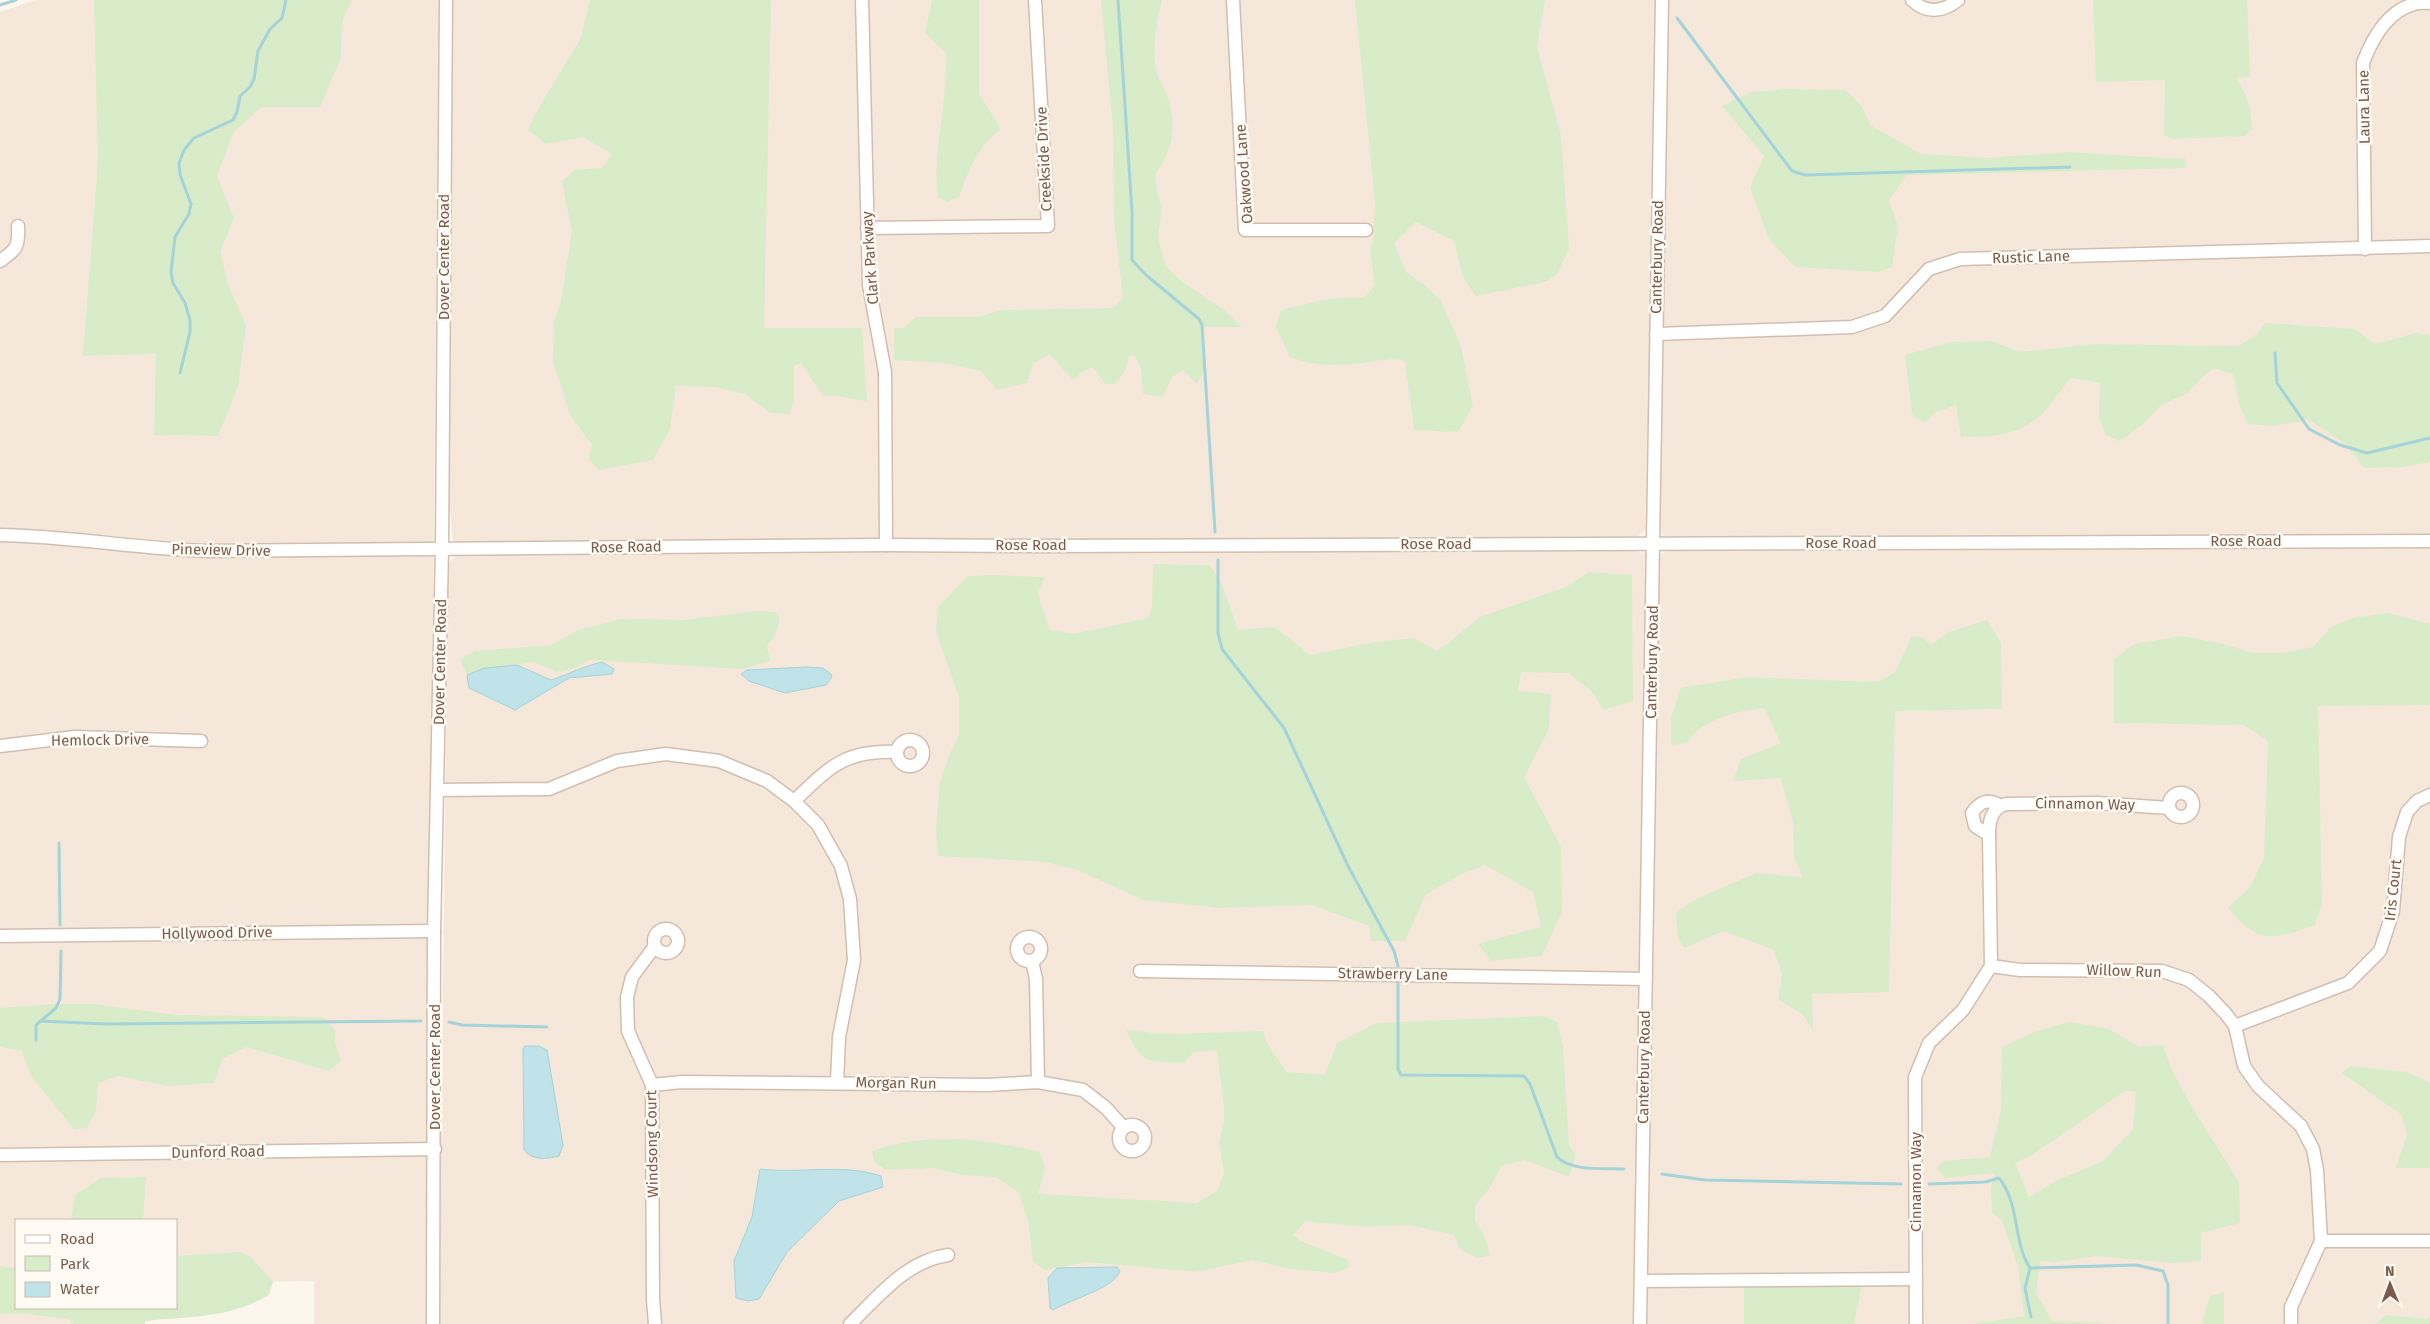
<svg xmlns="http://www.w3.org/2000/svg" width="2430" height="1324" viewBox="0 0 2430 1324" font-family="'Fira Sans',sans-serif">
  <style>
    .residential { fill: #f5e8da }
    .green { fill: #d8ecc9; fill-rule: evenodd }
    .water { fill: #bfe3e8; stroke: #a5d3da }
    .lines { fill: none; stroke-linecap: round; stroke-linejoin: round }
    .stream { stroke: #a5d3da; stroke-width: 3 }
    .minor-casing { stroke: #d1beb0; stroke-width: 15 }
    .minor { stroke: #fff; stroke-width: 12 }
    .labels { text-anchor: middle; stroke-width: 5; stroke-linejoin: round; paint-order: stroke }
    .street-label { font-size: 15px; fill: #7a5c4d; stroke: #fffaf3 }
  </style>
  <rect width="100%" height="100%" fill="#fdf6ec"/>
  <g class="residential">
    <path d="M35 0H439L426 1324H314V1281L176 1283V1220H16V1308H145V1324H0V12Z"/>
    <path d="M451 0H1656L1646 530 1637 537 1629 539 453 542 448 488Z"/>
    <path d="M1668 0H2430V537L1676 539 1662 535 1659 526Z"/>
    <path d="M2430 548V1324H1647L1657 562 1661 554 1669 550Z"/>
    <path d="M1633 551 1645 553 1647 562 1638 1324H439L448 567 450 561 457 556 837 552Z"/>
  </g>
  <g class="green">
    <path d="M94 0H352L343 19 340 60 320 107H261L233 133 217 176 234 218 220 252 229 287 246 325 238 387 218 436 154 435 156 354 83 356 98 162Z"/>
    <path d="M590 0H771L764 328H862L867 401 829 395 824 397 801 363 794 366V398L790 414 770 413 745 394 713 387 676 386 670 429 653 460 599 470 589 460 592 445 570 415 553 361 554 322 561 301 572 231 562 181 575 170 602 168 612 154 583 137 546 144 528 130 535 114 581 38Z"/>
    <path d="M932 0H979V94L1001 129C976 148 970 168 959 197L947 202 938 197C932 149 948 102 946 53L925 33Z"/>
    <path d="M1101 0H1162C1157 23 1151 49 1157 73 1158 79 1163 85 1165 90 1177 120 1175 150 1155 174L1157 192 1162 207 1158 238 1165 265 1181 281 1224 310 1242 327H1203L1206 368 1197 384 1183 370 1172 377 1162 397 1143 394 1141 369 1134 355 1129 356 1125 371 1115 384H1105L1093 367 1083 371 1073 380 1050 355 1033 363 1027 383 997 390 981 371 944 363 894 360V328H903L916 317H979L1001 310 1113 308 1123 298 1114 220 1113 127Z"/>
    <path d="M1355 0H1545L1537 47 1561 136 1569 249 1557 274 1545 282 1476 296 1463 278 1454 241 1416 222 1394 243 1406 272 1427 287 1441 301 1461 346 1473 406 1458 432 1414 430 1405 361C1392 357 1377 361 1363 363 1337 366 1315 367 1290 357L1276 327 1281 310 1327 299 1365 297 1375 285 1370 250 1373 239 1375 203Z"/>
    <path d="M2093 0H2247L2250 77 2236 78C2248 95 2251 109 2252 129L2245 136 2172 139 2164 135 2165 80 2096 82Z"/>
    <path d="M1789 89 1846 90 1862 107 1870 125 1921 154 1987 158 2067 152 2186 159 2185 168 1907 175 1889 200 1898 226 1892 267 1878 272 1795 267 1769 239 1750 188 1764 156 1722 106 1751 92Z"/>
    <path d="M2265 323 2355 329 2375 344 2416 333 2430 335V462L2403 467 2364 468 2346 444 2309 420 2272 426 2248 424 2240 407 2233 374 2214 368 2201 378 2188 393 2161 405 2143 424 2120 441 2106 435 2099 419 2100 383 2071 378C2061 389 2053 402 2044 412 2022 435 1990 438 1961 437L1956 405 1934 413 1926 422 1920 421 1912 414 1905 355 1952 342 1992 341 2019 352 2095 344 2239 346 2257 334Z"/>
    <path d="M1153 564 1210 565 1222 584 1238 630 1275 627 1310 655 1374 642 1414 638 1438 651 1480 617 1566 587 1589 572 1632 575 1633 701 1604 710 1591 691 1569 673 1521 672 1518 691 1551 694 1549 729 1524 777 1561 847 1562 911 1542 956 1491 961 1478 944 1541 927 1533 892 1485 865 1464 873 1426 894 1405 941H1371L1369 926 1312 905 1221 908 1143 900 1078 870 1045 862 938 856 936 828 940 783 950 753 959 735V697L936 631 938 607 968 576 993 575 1045 577 1038 593 1049 630 1074 634 1148 618 1152 607Z"/>
    <path d="M756 611 775 612 780 618 776 633 767 646 770 661 744 669 589 660 576 668 556 672 534 662 480 670 467 675 460 659 476 651 551 645 578 630 621 619 684 620Z"/>
    <path d="M2388 613 2430 624V705L2318 706 2322 903 2315 925C2272 940 2259 945 2228 908L2250 887 2264 858 2268 741 2244 725 2114 723V659L2134 644 2182 636 2223 644 2253 653H2285L2313 647 2331 627 2352 618Z"/>
    <path d="M1987 620 2001 643 2002 709 1895 711 1889 992 1812 994 1813 1030 1803 1015 1778 999 1782 974 1774 950 1723 931 1685 948 1678 938 1676 913 1696 899 1756 873 1802 877 1794 856 1793 823 1781 778 1733 781 1741 759 1781 743 1764 708C1738 711 1701 719 1687 743L1671 745V718L1681 688 1748 677 1878 682 1895 672 1912 636 1923 637 1931 645 1949 632Z"/>
    <path d="M53 1004H92L176 1015 323 1017 335 1030V1042L341 1061 329 1071 246 1047 222 1059 214 1083 169 1086 118 1076 98 1083 96 1111 87 1128 74 1129 30 1075 22 1051 0 1047V1008Z"/>
    <path d="M1544 1016 1557 1022 1563 1046 1569 1146 1576 1154 1569 1177 1525 1160 1501 1166 1491 1186 1475 1206V1221L1484 1235 1490 1255 1477 1258 1460 1249 1454 1235 1409 1225 1364 1227 1306 1221 1293 1235 1301 1241 1348 1260 1349 1267 1336 1273 1290 1269 1253 1260 1195 1272 1088 1262 1045 1270 1033 1261 1028 1221 1019 1193 996 1177 963 1175 932 1168 886 1170 874 1162 872 1151C927 1131 985 1139 1040 1152L1045 1169 1038 1194 1197 1203 1218 1190 1224 1172 1219 1142 1224 1122V1106L1217 1050 1194 1052 1184 1063C1145 1061 1144 1066 1126 1030L1163 1034 1263 1031C1266 1046 1278 1058 1286 1072L1325 1075 1337 1043 1376 1023Z"/>
    <path d="M2069 1022 2109 1029 2139 1047 2163 1045 2171 1068 2190 1104 2239 1182 2240 1223 2201 1233V1261L2172 1263 2096 1256 2057 1262 2040 1261 2036 1293 2052 1321 2120 1324H1973L2024 1316 2018 1266 2002 1220 1992 1213 1991 1188 1995 1173 1945 1178 1937 1169 1943 1161 1990 1157 2001 1110 2002 1047 2037 1031ZM2125 1091H2136L2133 1129 2103 1161 2058 1180 2029 1197 2015 1163 2032 1155Z"/>
    <path d="M2350 1066 2407 1072 2430 1083V1168H2396L2407 1135 2402 1115 2342 1073Z"/>
    <path d="M146 1177 143 1220H71L75 1195 101 1178Z"/>
    <path d="M240 1252 251 1257 273 1282 269 1295C228 1319 190 1316 145 1321V1324H74L68 1319 19 1313 0 1314V1266L16 1268V1308H176V1256Z"/>
    <path d="M1744 1285H1862L1854 1324H1744Z"/>
    <path d="M2224 1292V1324H2202L2210 1296Z"/>
    <path d="M2386 1315 2427 1319 2430 1317V1324H2375Z"/>
  </g>
  <g class="water">
    <path d="M602 662 614 669 612 674 569 678 515 710 469 688 467 675 485 668 517 665 551 680C569 674 584 666 602 662Z"/>
    <path d="M806 667 823 668 831 674 832 677 826 685 785 693 749 681 741 674 747 670Z"/>
    <path d="M525 1046H539L547 1050 563 1145 559 1156C546 1159 533 1161 524 1150L523 1049Z"/>
    <path d="M760 1169C800 1174 842 1163 881 1176L883 1187 839 1201 787 1252 759 1299 748 1301 736 1298 734 1261 752 1217Z"/>
    <path d="M1117 1267 1120 1271C1115 1288 1069 1300 1053 1310L1050 1308 1048 1278 1057 1268Z"/>
  </g>
  <g class="lines">
    <g class="stream">
      <path d="M1118 0 1132 212V260L1146 275 1199 319 1202 325 1215 532"/>
      <path d="M0 5 16 0"/>
      <path d="M1677 18 1792 171 1805 175 2070 167"/>
      <path d="M2275 353 2277 383 2309 429 2340 445 2367 453 2430 438"/>
      <path d="M180 373 190 332V320L185 303 173 283 171 272 175 237 189 214 191 204 180 175 179 163 184 150 194 138 233 120 237 112 240 96 250 87 254 79 258 51 270 29 282 18 286 0"/>
      <path d="M1218 560V633L1222 649 1284 728 1348 866 1394 951 1398 966"/>
      <path d="M59 843 60 925"/>
      <path d="M1398 983V1069L1401 1075 1524 1076 1530 1084 1557 1157C1573 1172 1603 1168 1624 1169"/>
      <path d="M40 1021 106 1024 421 1021"/>
      <path d="M449 1022 462 1025 547 1027"/>
      <path d="M36 1040V1025L56 1008 60 999 61 951"/>
      <path d="M1662 1174 1705 1180 1901 1184"/>
      <path d="M1929 1184 1985 1182 1999 1178C2021 1206 2012 1240 2030 1268L2136 1265 2163 1271 2168 1285V1324"/>
      <path d="M2030 1268 2025 1288 2031 1317"/>
    </g>
    <defs>
      <g id="minor">
        <path d="M862 0 869 285 885 372 886 545"/>
        <path d="M1233 0 1245 230H1366"/>
        <path d="M1912 0C1926 14 1943 12 1958 0"/>
        <path d="M867 228 1048 226 1035 0"/>
        <path d="M2365 249 2363 63C2372 39 2388 11 2414 4 2419 2 2425 3 2430 3"/>
        <path d="M0 261C17 249 19 247 18 226"/>
        <path d="M1656 334 1852 327 1885 316 1929 269 1960 259 2430 246"/>
        <path d="M0 535C70 536 138 549 208 551L886 545 1036 546 2430 541"/>
        <circle cx="910" cy="753" r="13"/>
        <path d="M0 746 75 737 201 741"/>
        <path d="M438 790 549 789 617 761 666 754 719 761 767 781 794 801 818 825 841 866 850 899 854 960 839 1037 837 1082"/>
        <circle cx="2181" cy="805" r="12"/>
        <path d="M794 801C830 767 844 750 897 752"/>
        <path d="M1989 835 1975 826 1972 813C1980 801 1988 798 2001 806"/>
        <circle cx="666" cy="941" r="12"/>
        <path d="M0 936 434 931"/>
        <circle cx="1029" cy="949" r="12"/>
        <path d="M655 946 632 977 627 997 628 1031 652 1085 653 1299 655 1324"/>
        <path d="M1032 961 1036 979 1038 1082"/>
        <path d="M1991 966 2020 970 2162 971 2189 980 2209 996 2226 1014 2235 1026 2244 1066 2258 1086 2301 1126 2313 1149 2317 1170 2321 1241 2291 1307V1324"/>
        <path d="M1140 971 1646 979"/>
        <path d="M2235 1026 2348 983 2380 951 2393 911 2399 837 2407 812 2417 801 2430 795"/>
        <path d="M652 1085 682 1082 987 1085 1038 1082 1083 1090 1106 1108 1124 1128"/>
        <circle cx="1132" cy="1138" r="13"/>
        <path d="M0 1155 435 1149"/>
        <path d="M2321 1241H2430"/>
        <path d="M1642 1281 1916 1279"/>
        <path d="M433 1324 434 931 442 549 446 0"/>
        <path d="M850 1324C879 1296 906 1261 948 1255"/>
        <path d="M1640 1324 1662 0"/>
        <path d="M1916 1324 1915 1077 1929 1043 1963 1010 1991 966 1989 835C1989 822 1991 808 2006 804L2097 803 2169 808"/>
      </g>
    </defs>
    <use href="#minor" class="minor-casing"/>
    <use href="#minor" class="minor"/>
  </g>
  <g class="labels">
    <g class="street-label">
      <text transform="translate(2364 107) rotate(-91)" y="5">Laura Lane</text>
      <text transform="translate(1044 159) rotate(-93)" y="5">Creekside Drive</text>
      <text transform="translate(1244 174) rotate(-94)" y="5">Oakwood Lane</text>
      <text transform="translate(444 257) rotate(-90)" y="5">Dover Center Road</text>
      <text transform="translate(1657 257) rotate(-89)" y="5">Canterbury Road</text>
      <text transform="translate(2031 257) rotate(-2)" y="5">Rustic Lane</text>
      <text transform="translate(870 258) rotate(-94)" y="5">Clark Parkway</text>
      <text x="2246" y="546">Rose Road</text>
      <text x="1841" y="548">Rose Road</text>
      <text x="1436" y="549">Rose Road</text>
      <text x="1031" y="550">Rose Road</text>
      <text transform="translate(626 547) rotate(-1)" y="5">Rose Road</text>
      <text transform="translate(221 550) rotate(1)" y="5">Pineview Drive</text>
      <text transform="translate(440 662) rotate(-89)" y="5">Dover Center Road</text>
      <text transform="translate(1652 662) rotate(-89)" y="5">Canterbury Road</text>
      <text transform="translate(100 740) rotate(-1)" y="5">Hemlock Drive</text>
      <text transform="translate(2085 804) rotate(1)" y="5">Cinnamon Way</text>
      <text transform="translate(2393 890) rotate(-84)" y="5">Iris Court</text>
      <text transform="translate(217 933) rotate(-1)" y="5">Hollywood Drive</text>
      <text transform="translate(2124 971) rotate(2)" y="5">Willow Run</text>
      <text transform="translate(1393 974) rotate(1)" y="5">Strawberry Lane</text>
      <text transform="translate(435 1067) rotate(-90)" y="5">Dover Center Road</text>
      <text transform="translate(1644 1067) rotate(-89)" y="5">Canterbury Road</text>
      <text transform="translate(896 1083) rotate(1)" y="5">Morgan Run</text>
      <text transform="translate(652 1144) rotate(-91)" y="5">Windsong Court</text>
      <text transform="translate(218 1152) rotate(-1)" y="5">Dunford Road</text>
      <text transform="translate(1916 1182) rotate(-90)" y="5">Cinnamon Way</text>
    </g>
  </g>
  <rect x="15" y="1219" width="162" height="90" fill="#fffaf3" stroke="#cabbb1"/>
  <rect x="25" y="1235" width="25" height="8" fill="#ffffff" stroke="#cabbb1"/>
  <text x="60" y="1244" font-size="15" fill="#7a5c4d">Road</text>
  <rect x="25" y="1256" width="25" height="15" fill="#d8ecc9" stroke="#cabbb1"/>
  <text x="60" y="1269" font-size="15" fill="#7a5c4d">Park</text>
  <rect x="25" y="1282" width="25" height="15" fill="#bfe3e8" stroke="#cabbb1"/>
  <text x="60" y="1294" font-size="15" fill="#7a5c4d">Water</text>
  <g transform="translate(2390 1284) rotate(359)" stroke="#fffaf3" stroke-width="4" paint-order="stroke">
  <path d="M0-4L9 19L0 12L-9 19Z" fill="#7a5c4d"/>
  <text y="-8" font-size="14" font-weight="bold" text-anchor="middle" fill="#7a5c4d">N</text>
  </g>
</svg>
